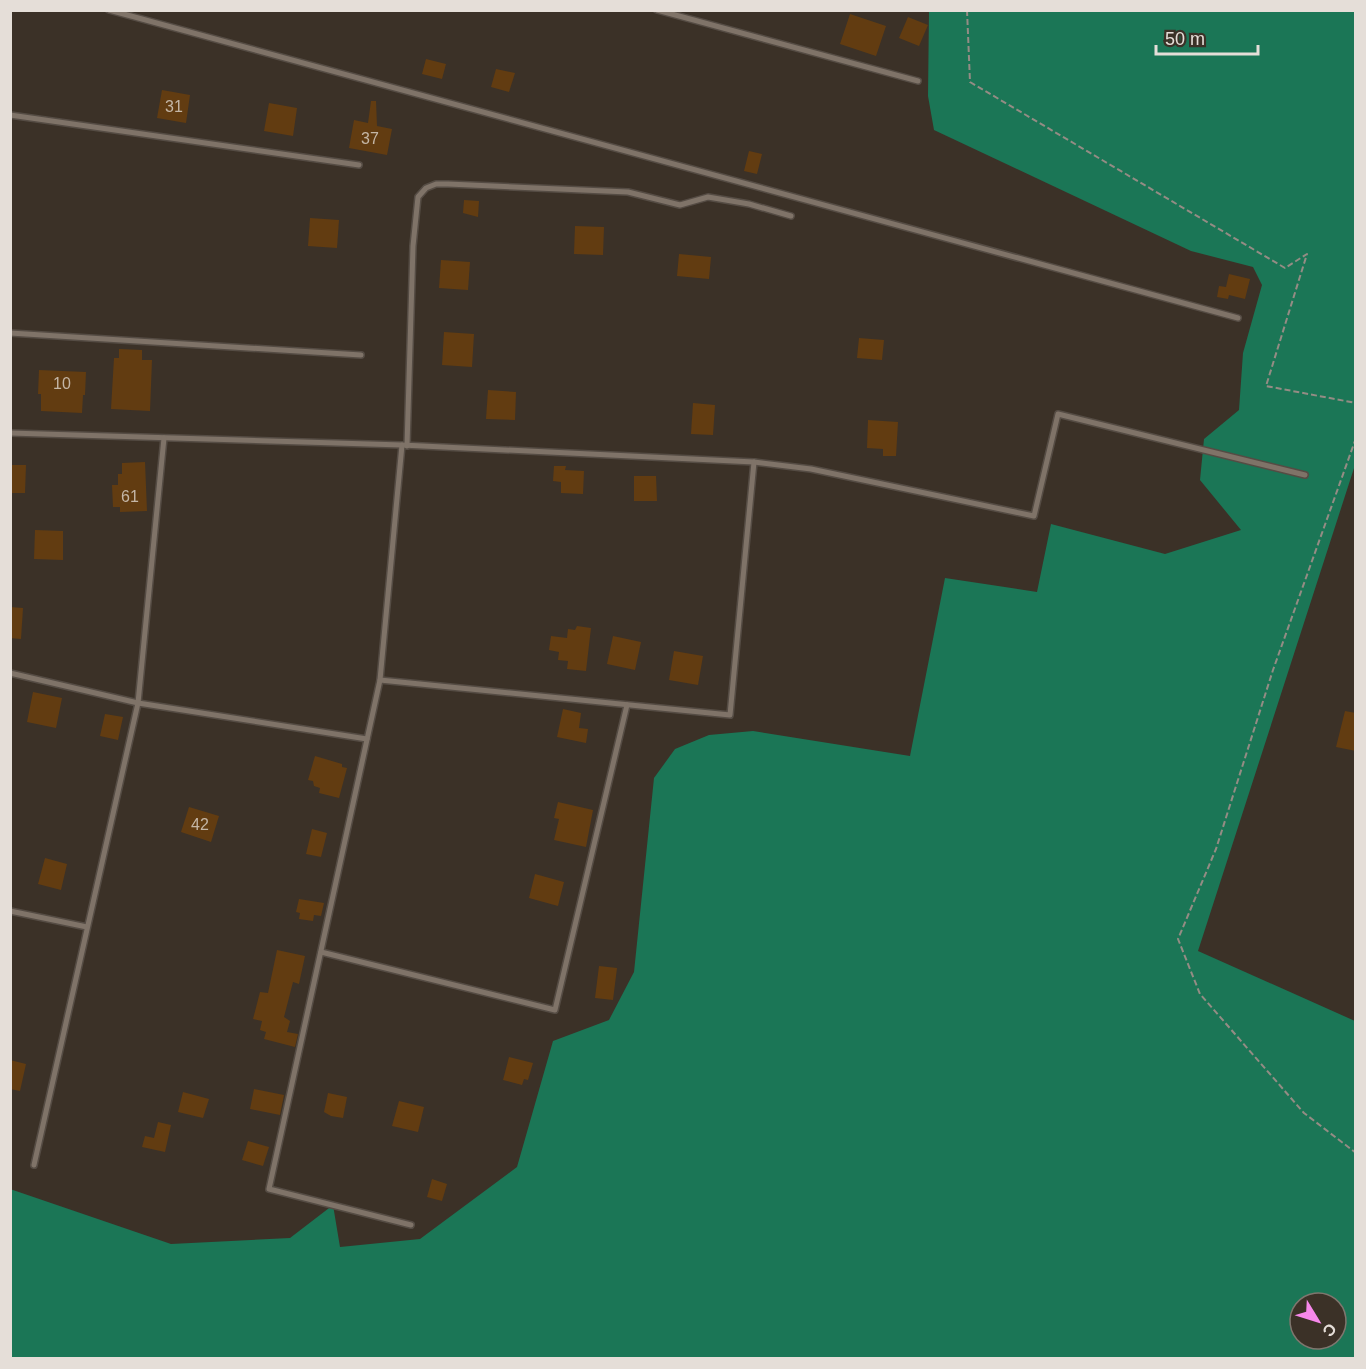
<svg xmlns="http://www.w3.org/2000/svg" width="1366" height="1369" viewBox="0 0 1366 1369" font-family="Helvetica,sans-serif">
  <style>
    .forest { fill: #1b7656; fill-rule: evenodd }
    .building { fill: #623c11 }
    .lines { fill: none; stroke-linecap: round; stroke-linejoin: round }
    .lane-casing { stroke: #554c44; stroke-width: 8 }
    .path { stroke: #948c84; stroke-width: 2; stroke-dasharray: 6 3; stroke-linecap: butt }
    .lane { stroke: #7f7368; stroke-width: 5 }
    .labels { text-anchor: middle; stroke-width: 4.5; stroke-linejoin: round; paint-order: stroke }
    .number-label { font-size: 16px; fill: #c4b6a6 }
  </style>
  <rect width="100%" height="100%" fill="#3b3127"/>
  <path class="forest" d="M929 11H1355V465L1198 951 1355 1021V1358H11L10 1189 171 1244 290 1238 333 1205 340 1247 420 1239 517 1167 553 1041 609 1020 634 972 654 778 675 749 709 735 753 731 910 756 945 578 1037 592 1051 524 1165 554 1241 530 1200 480 1204 439 1239 410 1243 353 1262 285 1253 267 1191 251 934 130 928 96ZM1300 1303H1336V1339H1300Z"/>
  <g class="building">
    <path d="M850 14 886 26 876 56 840 44Z"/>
    <path d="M908 17 928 25 919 46 899 38Z"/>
    <path d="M426 59 446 64 442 79 422 74Z"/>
    <path d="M496 69 515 73 509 92 491 87Z"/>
    <path d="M162 90 190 95 186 123 157 118Z"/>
    <path d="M371 101H376L377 126 392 129 387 155 349 148 354 120 368 123Z"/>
    <path d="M269 103 297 108 293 136 264 131Z"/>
    <path d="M749 151 762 154 757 174 744 171Z"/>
    <path d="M464 200 479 201 478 217 463 213Z"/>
    <path d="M310 218 339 220 337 248 308 246Z"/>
    <path d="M575 226 604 227 603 255 574 254Z"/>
    <path d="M679 254 711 257 709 279 677 276Z"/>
    <path d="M441 260 470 262 468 290 439 288Z"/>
    <path d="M1229 274 1250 279 1245 299 1229 295 1228 299 1217 297 1219 286 1226 287Z"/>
    <path d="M444 332 474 334 472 367 442 365Z"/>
    <path d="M859 338 884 340 882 360 857 358Z"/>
    <path d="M119 349 142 350V360H152L150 411 111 409 114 358H119Z"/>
    <path d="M39 370 86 372 85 395H83L82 413 41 411V394H38Z"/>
    <path d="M488 390 516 392 515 420 486 419Z"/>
    <path d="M693 403 715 405 713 435 691 434Z"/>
    <path d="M868 420 898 422 896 456H883V449L867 448Z"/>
    <path d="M145 462 147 511 120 512V507H113L112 485H118V474H122V463Z"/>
    <path d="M10 465H26L25 493H10Z"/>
    <path d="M554 466H566L565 470 584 471 583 494 561 493V482L553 481Z"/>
    <path d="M634 476H656L657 501H634Z"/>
    <path d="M35 530 63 531V560L34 559Z"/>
    <path d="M10 607 23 608 21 639 10 638Z"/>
    <path d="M577 626 591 628 586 671 567 669 568 661 558 660 559 652 549 650 551 636 567 638 568 629 575 630Z"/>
    <path d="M613 636 641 642 635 670 607 664Z"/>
    <path d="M674 651 703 656 698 685 669 680Z"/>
    <path d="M33 692 62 698 56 728 27 722Z"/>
    <path d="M563 709 581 713 579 728 588 729 586 743 557 737Z"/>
    <path d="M1345 711 1356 713V751L1336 747Z"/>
    <path d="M105 714 123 717 118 740 100 736Z"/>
    <path d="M315 756 342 764V767L347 768 339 798 319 793 320 788 314 786 313 781 308 780Z"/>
    <path d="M558 802 593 810 586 847 554 840 559 819 554 818Z"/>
    <path d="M189 807 219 816 211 842 181 832Z"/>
    <path d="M312 829 327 833 321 857 306 854Z"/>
    <path d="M45 858 67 864 61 890 38 884Z"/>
    <path d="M535 874 564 882 558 906 529 898Z"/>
    <path d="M299 899 324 903 321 916 314 915 313 921 299 919 300 913 296 912Z"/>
    <path d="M277 950 305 956 299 984 293 982 284 1017 290 1021 287 1032 298 1034 295 1047 264 1039 266 1032 260 1030 262 1021 253 1019 260 992 268 993Z"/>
    <path d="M599 966 617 968 613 1000 595 998Z"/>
    <path d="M509 1057 533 1063 528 1080 524 1079 522 1085 503 1080Z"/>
    <path d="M10 1060 26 1064 20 1091 10 1089Z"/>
    <path d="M254 1089 284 1095 280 1115 250 1109Z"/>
    <path d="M183 1092 209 1099 203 1118 178 1112Z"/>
    <path d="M328 1093 347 1097 343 1118 331 1116 324 1112Z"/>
    <path d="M399 1101 424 1107 418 1132 392 1126Z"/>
    <path d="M158 1122 171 1125 165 1152 142 1147 145 1136 154 1138Z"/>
    <path d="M248 1141 269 1147 263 1166 242 1160Z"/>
    <path d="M432 1179 447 1184 442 1201 427 1197Z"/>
  </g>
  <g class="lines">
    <defs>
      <g id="lane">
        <path d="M109 10 1238 318"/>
        <path d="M657 10 918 81"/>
        <path d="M10 115 359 165"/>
        <path d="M10 333 361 355"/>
        <path d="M10 433 402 445 754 462 811 469 1034 516 1058 414 1305 475"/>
        <path d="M402 445 380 680 269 1189 411 1225"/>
        <path d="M407 446 413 246 418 197 426 188 436 184H448L628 192 680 205 708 197 749 204 791 216"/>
        <path d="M10 673 138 703 367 739"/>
        <path d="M380 680 730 715 754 462"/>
        <path d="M10 911 87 927"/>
        <path d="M321 952 555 1010 627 705"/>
        <path d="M34 1165 138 703 164 438"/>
      </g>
    </defs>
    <use href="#lane" class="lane-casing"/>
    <g class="path">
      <path d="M967 10 970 82 1285 268 1307 254 1266 386 1356 403"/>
      <path d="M1356 438 1273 670 1216 849 1178 939 1200 994 1304 1113 1356 1153"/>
    </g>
    <use href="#lane" class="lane"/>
  </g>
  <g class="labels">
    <g class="number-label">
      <text x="174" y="112">31</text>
      <text x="370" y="144">37</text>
      <text x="62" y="389">10</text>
      <text x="130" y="502">61</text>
      <text x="200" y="830">42</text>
    </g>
  </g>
  <rect width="1366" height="1369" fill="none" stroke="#e5ded8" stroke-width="24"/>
  <g transform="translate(1318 1321) rotate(128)"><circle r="28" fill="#3b3127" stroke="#7f766e" stroke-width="1.5"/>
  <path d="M0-4.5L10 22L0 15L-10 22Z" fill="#f788eb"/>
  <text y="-9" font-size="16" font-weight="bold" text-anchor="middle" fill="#e5ded8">С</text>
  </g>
  <path d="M1156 45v9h102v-9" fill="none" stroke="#e5ded8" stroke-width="3"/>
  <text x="1165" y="45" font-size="18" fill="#e5ded8" stroke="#3b3127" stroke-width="4.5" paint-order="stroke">50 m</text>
</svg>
